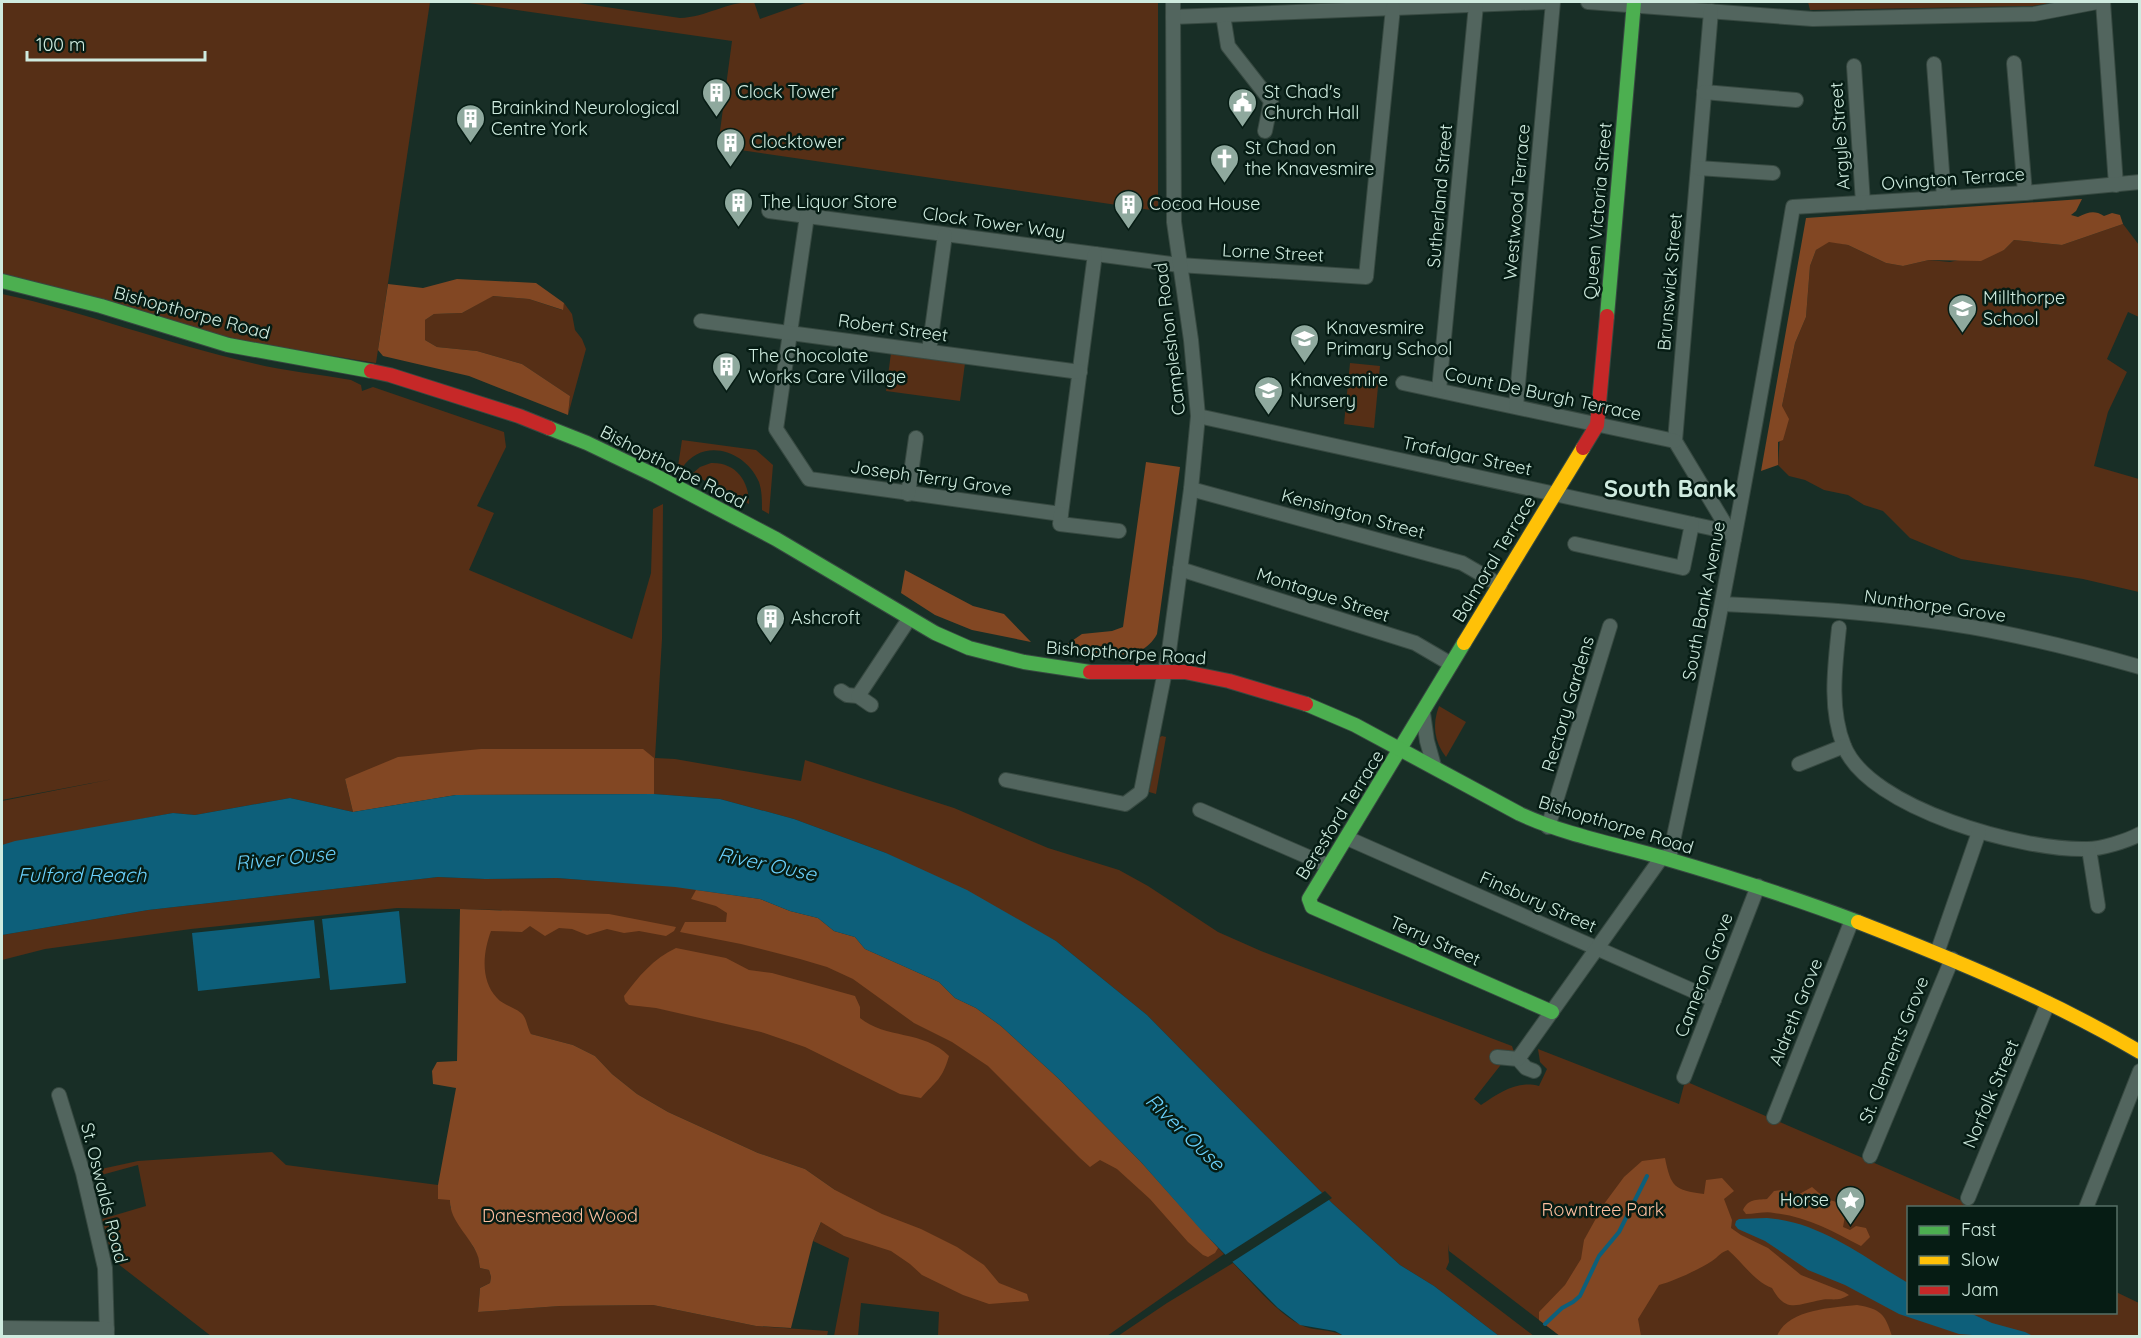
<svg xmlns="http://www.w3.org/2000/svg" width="2141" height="1338" viewBox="0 0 2141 1338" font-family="Quicksand,sans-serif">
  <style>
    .green { fill: #562f16 }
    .forest { fill: #824723 }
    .water { fill: #0d5f7a }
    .pier { fill: #182e26 }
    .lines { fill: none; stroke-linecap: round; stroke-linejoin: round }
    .stream { stroke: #0d5f7a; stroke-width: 4 }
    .street-casing { stroke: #374941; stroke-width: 16 }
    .fast-casing { stroke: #374941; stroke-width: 16 }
    .slow-casing { stroke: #374941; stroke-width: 16 }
    .jam-casing { stroke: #374941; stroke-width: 16 }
    .street { stroke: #52655e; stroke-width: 14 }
    .fast { stroke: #4caf50; stroke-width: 14 }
    .slow { stroke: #ffc107; stroke-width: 14 }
    .jam { stroke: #c62828; stroke-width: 14 }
    .labels { text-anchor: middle; stroke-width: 5; stroke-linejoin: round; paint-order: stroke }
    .poi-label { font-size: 18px; fill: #cfebdf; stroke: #061c14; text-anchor: start }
    .street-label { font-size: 18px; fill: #cfebdf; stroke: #061c14 }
    .park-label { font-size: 18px; fill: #fdbf9f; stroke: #061c14 }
    .water-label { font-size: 20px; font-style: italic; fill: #6ad0fb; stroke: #061c14 }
    .district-label { font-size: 24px; font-weight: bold; fill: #cfebdf; stroke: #061c14 }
  </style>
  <rect width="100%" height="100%" fill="#182e26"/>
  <g class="green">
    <path d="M2 2H430L376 363 247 342 2 276Z"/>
    <path d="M462 2H572L680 18C707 17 728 1 754 2L760 19 808 2H1158V211L720 147 718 146 732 41Z"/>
    <path d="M1808 2H2055L2033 6 1810 10Z"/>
    <path d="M2123 224 2139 245V317L2128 312 2107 359 2127 372 2108 412 2094 466 2139 479V592L2083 579 1961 559 1910 538 1883 511 1864 505 1848 495 1824 490 1805 480 1789 476 1778 465 1782 406 1795 343 1806 317 1810 266 1816 250 1829 241 1848 245 1886 263 1903 266 1929 260 1950 262 2004 250 2014 240 2062 245Z"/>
    <path d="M2 294C86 312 167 344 252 363 284 371 318 374 351 380L361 385 362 391 373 387 504 432 506 447 477 506 494 513 469 570 632 639 651 573 653 509 663 504 662 639 655 758 675 759 801 781 805 760 954 808 1048 848 1119 870 1148 886 1218 932 1261 951 1512 1046 1514 1052 1503 1062 1474 1099 1481 1105C1499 1093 1517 1080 1539 1086L1547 1069 1540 1062 1538 1049 1679 1104 1685 1081 1976 1207 1908 1208V1312H2116V1292L2139 1303V1336H1560L1449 1251 1448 1244 1449 1262 1446 1269 1534 1336H1499L1434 1286 1400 1265 1332 1203 1147 1015 1056 941 886 853 794 819 720 799 654 794V758L345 779 353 812 290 798 195 815 173 813 2 845V801L113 779 2 800Z"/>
    <path d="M492 296 529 299 562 310 564 303 572 314 575 330 582 339 586 349 568 415 570 396 522 364 477 351 437 347 425 340V320L434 314 462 313Z"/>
    <path d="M891 353 965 363 960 401 886 391Z"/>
    <path d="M1350 363 1380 366 1374 428 1344 424Z"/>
    <path d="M682 440 756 450 773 465 769 514 762 510C762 500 762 491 759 482 745 450 703 437 682 468L678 466Z"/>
    <path d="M711 463C735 462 749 480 749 504L692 474 700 467Z"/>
    <path d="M1439 706 1466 722 1446 757C1434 742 1432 724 1439 706Z"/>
    <path d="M1162 736 1166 737 1156 794 1149 792 1160 737Z"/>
    <path d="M438 877 485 879 557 878 611 882 675 886 760 899 865 949 916 972 1202 1231 1224 1254 1107 1336H938L939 1312 861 1303 858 1336H834L849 1258 813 1241 835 1190 805 1169 758 1153 668 1112 637 1094 612 1074 595 1056 573 1045 531 1034 492 1002 481 968 485 933 502 910 397 908 191 929 45 949 2 960V935L148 910Z"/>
    <path d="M272 1152 286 1165 438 1185V1199H450V1207L478 1255 480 1268 489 1270 491 1277 490 1283 480 1288 478 1312 560 1306 653 1305 756 1326 828 1331 827 1336H211L113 1260 102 1219 146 1206 138 1165 94 1177 92 1171 138 1161Z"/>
    <path d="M1233 1263C1251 1281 1277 1313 1299 1324 1313 1332 1330 1328 1344 1336H1118L1167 1303Z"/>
  </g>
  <g class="forest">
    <path d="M2082 199 2076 211 2071 215 2078 217C2089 212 2094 210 2104 216L2112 213 2120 215 2123 224 2062 245 2014 240 2004 250 1981 261 1929 260 1903 266 1886 263 1848 245 1829 242 1816 250 1810 266 1806 317 1795 343 1782 406 1789 419 1783 440 1778 442V465L1761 471 1806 218Z"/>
    <path d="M457 279 536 283 564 303 563 310 529 299 493 296 462 313 434 314 425 320V340L437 347 477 351 522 364 570 396 568 415 469 376 383 356 378 350 388 284 423 288Z"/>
    <path d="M1146 462 1180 467 1157 634C1139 668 1093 651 1063 647L1082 634 1112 631 1123 627Z"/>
    <path d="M905 570 973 606 1004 614 1031 642 972 630 935 615 901 593Z"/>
    <path d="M481 749H643L654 758V794L456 795 353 812 345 779 398 757Z"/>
    <path d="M696 890 760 899 790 911 818 918 834 931 855 937 865 949 939 982 955 998 976 1008 1001 1026 1058 1078 1141 1162 1218 1248 1215 1253 1208 1257 1203 1255 1188 1242 1150 1199 1117 1169 1100 1160 1090 1167 1080 1158 988 1066 952 1042 914 1023 853 979 827 967 800 959 741 944 680 932 685 922H726L727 913 716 906 691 899Z"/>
    <path d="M460 909 609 914 676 927 674 931 666 936 639 931 624 933 607 929 587 935 572 929 559 928 545 936 530 926 522 932 491 931C483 952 480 980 497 998 503 1005 514 1007 521 1013 527 1018 527 1028 531 1034L573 1045 595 1056 612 1074 637 1094 668 1112 758 1153 805 1169 835 1190 882 1214 921 1229 957 1247 984 1265 999 1283 1027 1294 1029 1301 989 1304 963 1295 922 1275 910 1264 891 1251 844 1236 821 1222 813 1241 791 1328 756 1326 653 1305 560 1306 478 1312 480 1288 490 1283 491 1277 489 1270 480 1268C479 1264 479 1258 477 1254 470 1236 449 1220 450 1200L438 1199V1185L456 1088 433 1084 432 1071 437 1062 457 1061Z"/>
    <path d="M676 948 726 958 749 970 772 973 855 996 860 1007V1018C885 1039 924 1030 949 1056 942 1080 936 1081 921 1098L900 1094 805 1047 761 1032 656 1008 629 1005 625 1001 624 996C638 977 654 958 676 948Z"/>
    <path d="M1665 1158C1671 1187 1674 1190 1704 1194L1706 1180 1722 1178 1734 1191 1724 1199 1732 1220 1731 1228 1741 1235 1768 1248 1801 1275 1844 1292 1849 1295C1838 1302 1833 1298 1821 1300 1798 1304 1786 1314 1772 1288 1754 1281 1743 1263 1728 1250 1721 1252 1718 1257 1712 1261 1698 1270 1674 1281 1659 1285L1638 1319 1641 1336H1560L1539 1320V1312L1565 1285 1581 1259 1584 1240 1604 1204 1624 1177 1642 1161Z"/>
    <path d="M1812 1187 1826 1199 1840 1203 1845 1216 1843 1227 1850 1230 1856 1226 1866 1228 1870 1237 1861 1246C1832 1231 1808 1217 1774 1213 1766 1211 1756 1214 1746 1214L1743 1210C1748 1199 1756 1200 1767 1199L1774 1191 1782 1190 1794 1197Z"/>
    <path d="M1857 1305C1881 1309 1885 1314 1892 1336H1777C1788 1309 1831 1308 1857 1305Z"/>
  </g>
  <g class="water">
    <path d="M654 794 720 799 794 819 886 853 967 890 1056 941 1147 1015 1332 1203 1400 1265 1434 1286 1499 1336H1344L1335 1331 1300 1325 1278 1308 1202 1231 1141 1162 1058 1078 1001 1026 976 1008 955 998 939 982 865 949 855 937 834 931 818 918 790 911 760 899 675 887 557 878 485 879 438 877 148 910 2 935V845L15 841 173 813 195 815 290 798 353 812 456 795Z"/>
    <path d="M399 911 406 983 330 990 322 919Z"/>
    <path d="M314 920 320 978 198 991 192 933Z"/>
    <path d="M1767 1218C1821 1222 1863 1257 1908 1283V1312L1970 1313 1992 1323 2025 1332 2033 1336H1985L1959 1334 1899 1314 1845 1285 1808 1270 1765 1241 1738 1229 1735 1225 1736 1221 1739 1219Z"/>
  </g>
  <path class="pier" d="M1325 1191 1332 1198 1229 1264 1222 1257Z"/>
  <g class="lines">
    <path class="stream" d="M1545 1324 1562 1308 1573 1302 1580 1296 1599 1256 1619 1232 1647 1176"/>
    <defs>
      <g id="street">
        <path d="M1588 2 1813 19 2034 14 2097 2"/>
        <path d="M2103 2 2116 185"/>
        <path d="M1711 11 1675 441 1734 539"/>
        <path d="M1223 15 1228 46 1271 101 1265 131"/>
        <path d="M1173 17 1547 2"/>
        <path d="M2014 63 2025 193"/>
        <path d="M1934 64 1944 198"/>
        <path d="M1854 66 1863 203"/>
        <path d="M1704 92 1796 100"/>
        <path d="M1698 168 1773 173"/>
        <path d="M769 211 1179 265 1366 277 1393 8"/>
        <path d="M807 216 776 429 809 479 1061 514 1095 254"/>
        <path d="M701 321 1080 372"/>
        <path d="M929 351 945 235"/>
        <path d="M1403 383 1675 441"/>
        <path d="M1439 390 1476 5"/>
        <path d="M1516 406 1553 2"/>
        <path d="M1198 416 1692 524 1720 530 1727 526"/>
        <path d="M1191 489 1462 563 1500 585"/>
        <path d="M908 494 916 438"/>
        <path d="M1061 514 1060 524 1119 531"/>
        <path d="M1575 544 1683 568 1692 524"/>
        <path d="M1180 569 1415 643 1451 664"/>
        <path d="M1722 604C1805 608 1889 613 1971 627 2028 637 2084 651 2140 667"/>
        <path d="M1839 628C1835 666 1829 709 1844 746 1869 809 2024 851 2087 849 2101 849 2127 841 2140 834"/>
        <path d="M841 691 847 695 858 696"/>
        <path d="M871 705 858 696 909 619"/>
        <path d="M1423 713 1427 741 1434 766"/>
        <path d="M1799 764 1844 746"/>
        <path d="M1006 780 1125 804 1141 792 1169 651 1191 489 1198 416 1191 340 1174 222 1173 2"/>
        <path d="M1200 810 1329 866"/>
        <path d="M1548 827 1610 626"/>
        <path d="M1347 838 1714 1000"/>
        <path d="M2089 849 2098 906"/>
        <path d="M1669 859C1717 643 1756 426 1793 207L2025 193 2140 182"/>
        <path d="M1937 953 1979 832"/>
        <path d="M1497 1057 1518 1059 1526 1068 1534 1071"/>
        <path d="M1518 1059 1662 857"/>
        <path d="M1684 1077 1758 886"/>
        <path d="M59 1095 83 1173 105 1268 107 1336"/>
        <path d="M1774 1117 1852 920"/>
        <path d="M1870 1156 1952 959"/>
        <path d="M1968 1198 2048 1003"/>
        <path d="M2086 1208 2140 1071"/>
        <path d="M2 1328 107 1329"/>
      </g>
      <g id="fast">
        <path d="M2 281 101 306 228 345 371 371"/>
        <path d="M1607 316 1634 2"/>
        <path d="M549 428 587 443 656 476 776 539 935 633 969 648 1024 662 1090 672"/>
        <path d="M1464 643 1309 899 1312 907 1552 1012"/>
        <path d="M1306 704 1355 725 1520 814C1566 835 1615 844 1664 858 1729 877 1795 898 1858 922"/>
      </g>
      <g id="slow">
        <path d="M1464 643 1583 448"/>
        <path d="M1858 922C1955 960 2050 999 2140 1052"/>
      </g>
      <g id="jam">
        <path d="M371 371 390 375 519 416 549 428"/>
        <path d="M1583 448 1597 425 1607 316"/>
        <path d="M1090 672H1185L1229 681 1306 704"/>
      </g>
    </defs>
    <use href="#street" class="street-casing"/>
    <use href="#fast" class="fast-casing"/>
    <use href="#slow" class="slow-casing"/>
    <use href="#jam" class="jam-casing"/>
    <use href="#street" class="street"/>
    <use href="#fast" class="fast"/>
    <use href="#slow" class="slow"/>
    <use href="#jam" class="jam"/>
  </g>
  <defs>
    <symbol id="building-pin" viewBox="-11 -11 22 30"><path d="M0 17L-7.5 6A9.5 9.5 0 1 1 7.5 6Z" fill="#8fa99e" stroke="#061c14"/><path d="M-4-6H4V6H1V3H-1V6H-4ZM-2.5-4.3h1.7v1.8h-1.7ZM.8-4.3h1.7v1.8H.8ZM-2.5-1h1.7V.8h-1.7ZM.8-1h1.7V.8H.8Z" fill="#fff"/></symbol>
    <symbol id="civic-pin" viewBox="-11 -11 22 30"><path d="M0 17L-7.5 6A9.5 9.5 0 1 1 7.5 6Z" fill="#8fa99e" stroke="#061c14"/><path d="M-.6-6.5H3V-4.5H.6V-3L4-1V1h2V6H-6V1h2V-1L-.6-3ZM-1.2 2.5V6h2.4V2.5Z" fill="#fff"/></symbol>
    <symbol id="church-pin" viewBox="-11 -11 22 30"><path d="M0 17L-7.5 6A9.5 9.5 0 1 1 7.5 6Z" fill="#8fa99e" stroke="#061c14"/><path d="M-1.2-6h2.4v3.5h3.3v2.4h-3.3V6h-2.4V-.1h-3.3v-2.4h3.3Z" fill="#fff"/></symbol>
    <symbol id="school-pin" viewBox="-11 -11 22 30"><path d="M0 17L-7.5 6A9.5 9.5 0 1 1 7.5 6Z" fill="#8fa99e" stroke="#061c14"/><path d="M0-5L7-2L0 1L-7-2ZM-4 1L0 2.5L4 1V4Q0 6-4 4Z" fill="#fff"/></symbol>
    <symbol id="sight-pin" viewBox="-11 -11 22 30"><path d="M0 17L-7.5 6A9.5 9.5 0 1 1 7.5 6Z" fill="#8fa99e" stroke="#061c14"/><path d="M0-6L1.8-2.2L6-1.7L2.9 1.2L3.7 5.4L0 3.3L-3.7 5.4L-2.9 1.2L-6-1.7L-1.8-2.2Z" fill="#fff"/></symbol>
  </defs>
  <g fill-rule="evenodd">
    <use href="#building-pin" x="700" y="76" width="33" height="45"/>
    <use href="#civic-pin" x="1226" y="86" width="33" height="45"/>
    <use href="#building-pin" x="454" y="102" width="33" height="45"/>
    <use href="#building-pin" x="714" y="126" width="33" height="45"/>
    <use href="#church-pin" x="1208" y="142" width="33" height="45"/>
    <use href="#building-pin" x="722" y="186" width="33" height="45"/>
    <use href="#building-pin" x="1112" y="188" width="33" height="45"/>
    <use href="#school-pin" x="1946" y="292" width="33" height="45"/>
    <use href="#school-pin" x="1288" y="322" width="33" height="45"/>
    <use href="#building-pin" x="710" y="350" width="33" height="45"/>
    <use href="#school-pin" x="1252" y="374" width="33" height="45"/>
    <use href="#building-pin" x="754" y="602" width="33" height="45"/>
    <use href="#sight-pin" x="1834" y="1184" width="33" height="45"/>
  </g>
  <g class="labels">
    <g class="poi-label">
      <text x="737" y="98">Clock Tower</text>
      <text x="1264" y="98">St Chad's<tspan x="1264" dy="21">Church Hall</tspan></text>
      <text x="491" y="114">Brainkind Neurological<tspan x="491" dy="21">Centre York</tspan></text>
      <text x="751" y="148">Clocktower</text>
      <text x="1245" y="154">St Chad on<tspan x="1245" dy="21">the Knavesmire</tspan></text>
      <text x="760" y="208">The Liquor Store</text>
      <text x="1149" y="210">Cocoa House</text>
      <text x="1983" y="304">Millthorpe<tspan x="1983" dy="21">School</tspan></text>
      <text x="1326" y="334">Knavesmire<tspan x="1326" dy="21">Primary School</tspan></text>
      <text x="748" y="362">The Chocolate<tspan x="748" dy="21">Works Care Village</tspan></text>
      <text x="1290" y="386">Knavesmire<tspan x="1290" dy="21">Nursery</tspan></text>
      <text x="791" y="624">Ashcroft</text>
      <text x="1829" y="1206" text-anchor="end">Horse</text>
    </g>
    <g class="street-label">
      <text transform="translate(1840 136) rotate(-94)" y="6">Argyle Street</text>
      <text transform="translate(1953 179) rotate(-4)" y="6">Ovington Terrace</text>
      <text transform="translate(1440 196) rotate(-85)" y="6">Sutherland Street</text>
      <text transform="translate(1517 202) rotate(-85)" y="6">Westwood Terrace</text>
      <text transform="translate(1598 211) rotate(-85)" y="6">Queen Victoria Street</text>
      <text transform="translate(994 223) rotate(8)" y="6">Clock Tower Way</text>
      <text transform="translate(1273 253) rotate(3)" y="6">Lorne Street</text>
      <text transform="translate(1670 282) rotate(-85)" y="6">Brunswick Street</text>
      <text transform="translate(192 313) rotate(15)" y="6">Bishopthorpe Road</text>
      <text transform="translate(893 328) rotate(8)" y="6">Robert Street</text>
      <text transform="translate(1170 339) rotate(-97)" y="6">Campleshon Road</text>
      <text transform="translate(1543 394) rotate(12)" y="6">Count De Burgh Terrace</text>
      <text transform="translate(1467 456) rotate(12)" y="6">Trafalgar Street</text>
      <text transform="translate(673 467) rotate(27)" y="6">Bishopthorpe Road</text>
      <text transform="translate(931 478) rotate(8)" y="6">Joseph Terry Grove</text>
      <text transform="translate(1353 514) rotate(15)" y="6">Kensington Street</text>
      <text transform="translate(1494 559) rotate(-59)" y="6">Balmoral Terrace</text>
      <text transform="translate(1323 595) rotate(18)" y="6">Montague Street</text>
      <text transform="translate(1704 601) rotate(-79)" y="6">South Bank Avenue</text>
      <text transform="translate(1935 606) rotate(8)" y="6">Nunthorpe Grove</text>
      <text transform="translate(1126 653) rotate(4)" y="6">Bishopthorpe Road</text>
      <text transform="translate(1568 704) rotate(-73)" y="6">Rectory Gardens</text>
      <text transform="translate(1340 815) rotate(-58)" y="6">Beresford Terrace</text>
      <text transform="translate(1616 825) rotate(17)" y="6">Bishopthorpe Road</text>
      <text transform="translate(1538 902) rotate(24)" y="6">Finsbury Street</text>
      <text transform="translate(1435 941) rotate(24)" y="6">Terry Street</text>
      <text transform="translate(1704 975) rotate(-69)" y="6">Cameron Grove</text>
      <text transform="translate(1796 1012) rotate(-68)" y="6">Aldreth Grove</text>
      <text transform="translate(1894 1050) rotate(-68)" y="6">St. Clements Grove</text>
      <text transform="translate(1991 1094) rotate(-67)" y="6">Norfolk Street</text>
      <text transform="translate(104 1193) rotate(76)" y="6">St. Oswalds Road</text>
    </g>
    <g class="park-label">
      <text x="1603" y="1216">Rowntree Park</text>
      <text x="560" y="1222">Danesmead Wood</text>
    </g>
    <g class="water-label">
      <text transform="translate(285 858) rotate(-6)" y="7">River Ouse</text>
      <text transform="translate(767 864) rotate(12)" y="7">River Ouse</text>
      <text x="82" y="882">Fulford Reach</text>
      <text transform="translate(1185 1132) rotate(44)" y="7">River Ouse</text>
    </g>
    <g class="district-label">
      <text x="1670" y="497">South Bank</text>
    </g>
  </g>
  <rect width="2141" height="1338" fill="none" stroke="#cfebdf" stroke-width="6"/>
  <rect x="1907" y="1206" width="210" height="108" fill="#061c14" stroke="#566f65" stroke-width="1.5"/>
  <rect x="1919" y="1226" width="30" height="9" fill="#4caf50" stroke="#566f65" stroke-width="1.5"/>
  <text x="1961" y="1236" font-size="18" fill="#cfebdf">Fast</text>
  <rect x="1919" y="1256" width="30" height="9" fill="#ffc107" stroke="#566f65" stroke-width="1.5"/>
  <text x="1961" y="1266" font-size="18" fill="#cfebdf">Slow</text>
  <rect x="1919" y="1286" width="30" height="9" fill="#c62828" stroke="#566f65" stroke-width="1.5"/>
  <text x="1961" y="1296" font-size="18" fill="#cfebdf">Jam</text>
  <path d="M27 51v9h178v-9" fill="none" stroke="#cfebdf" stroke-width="3"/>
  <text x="36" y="51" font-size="18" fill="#cfebdf" stroke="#061c14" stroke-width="4.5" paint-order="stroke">100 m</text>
</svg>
